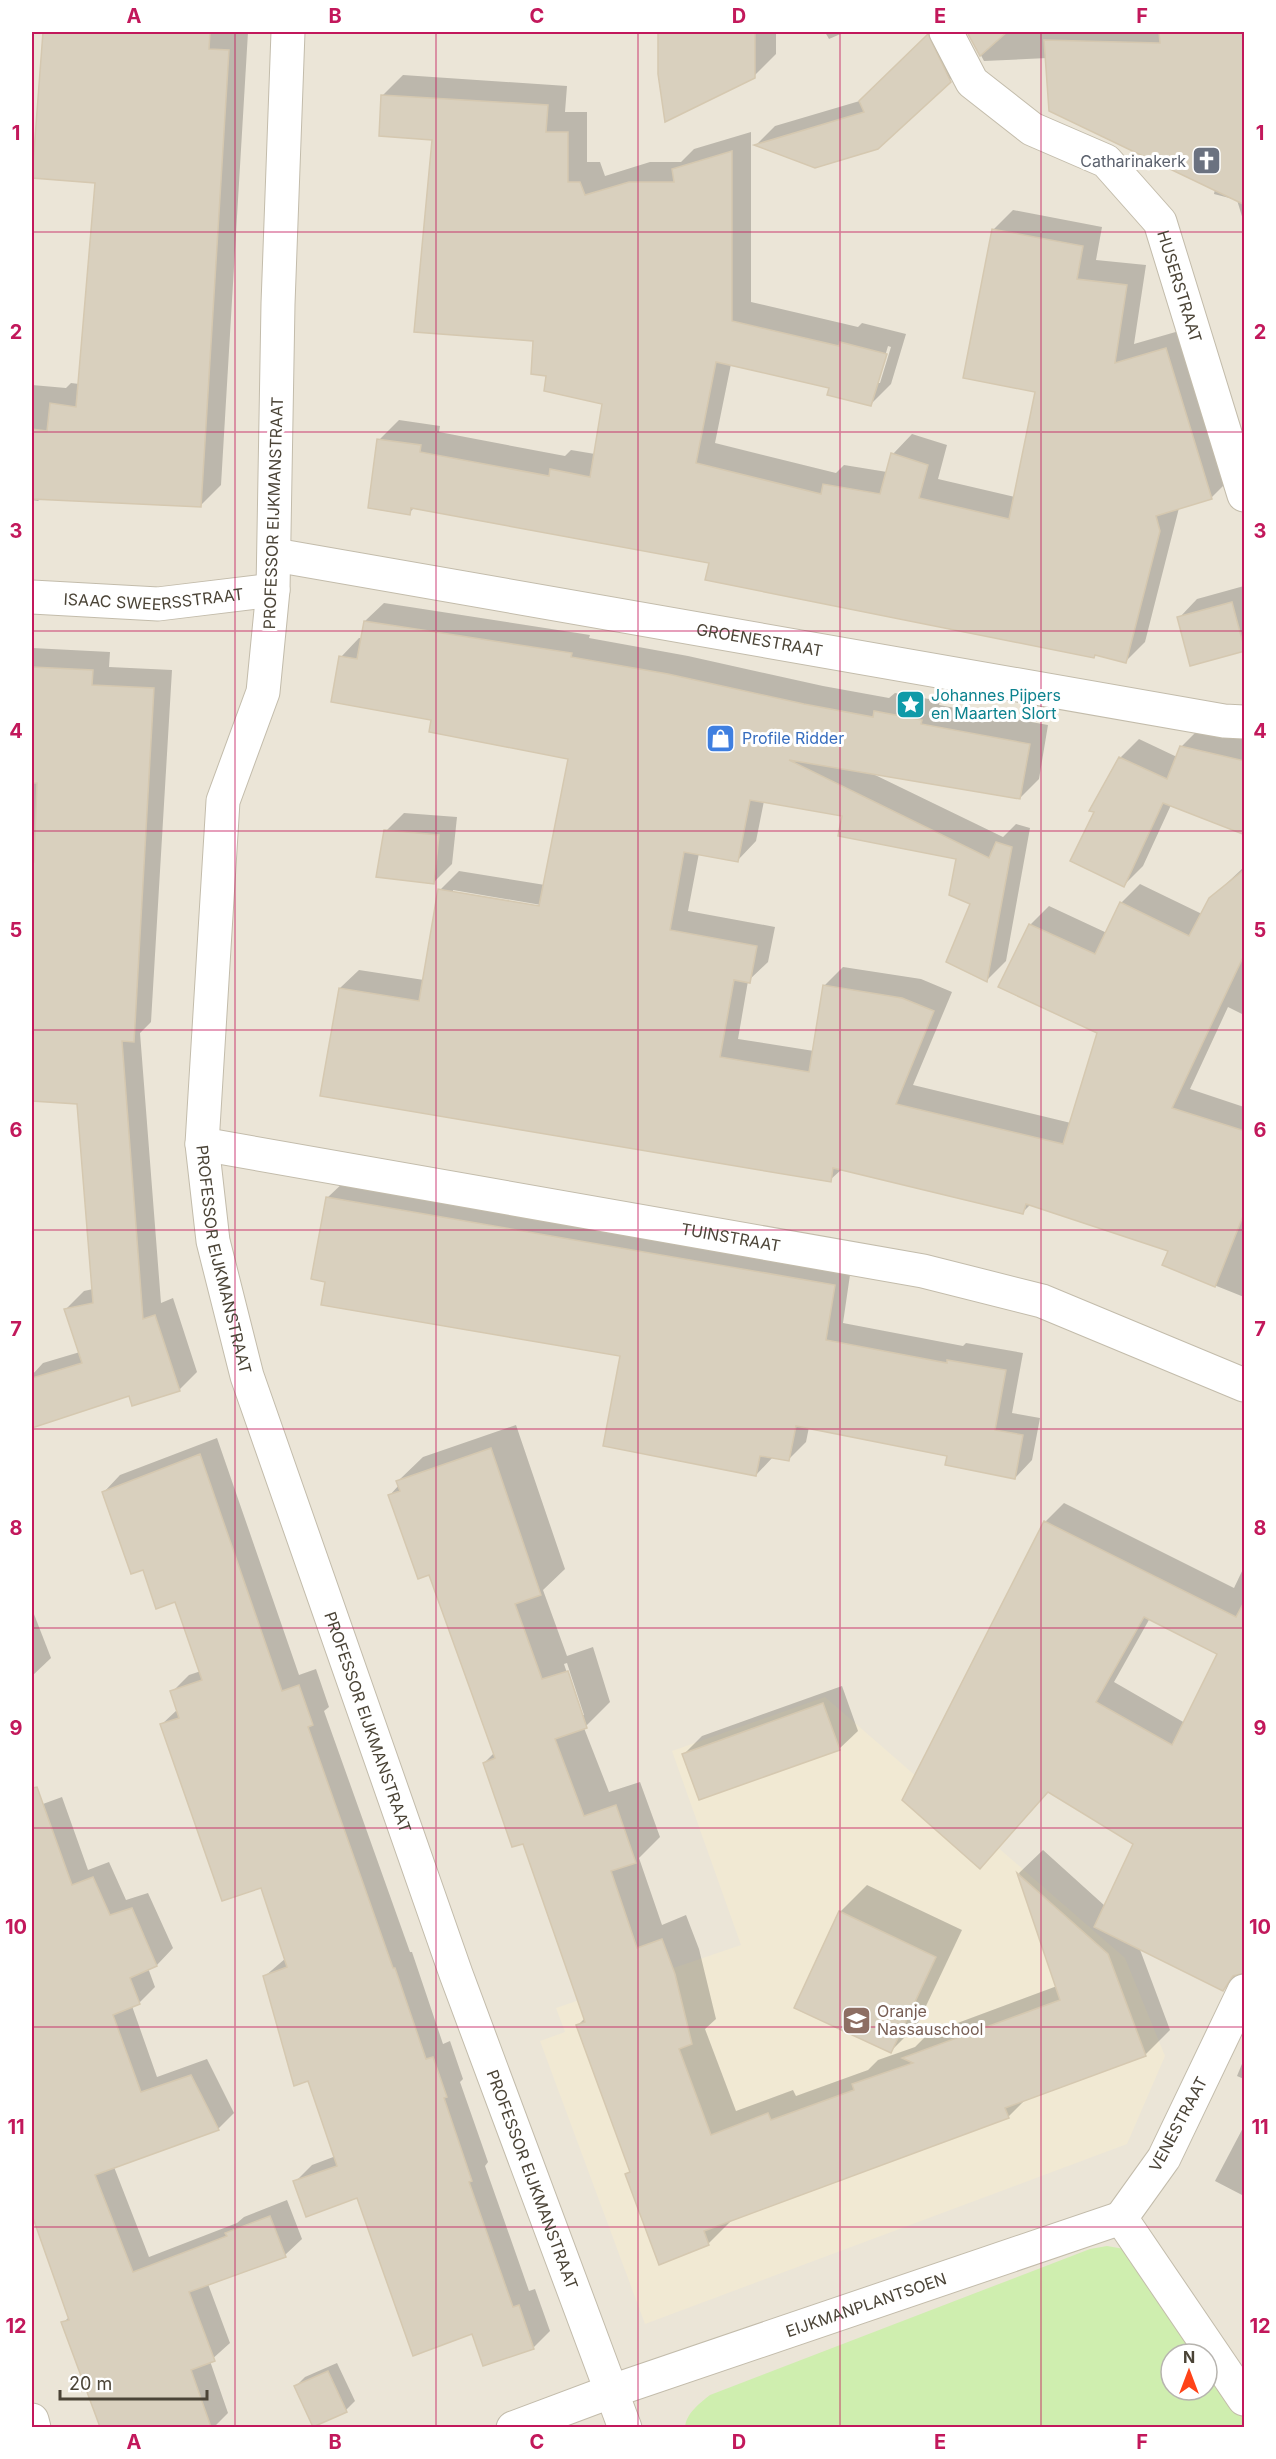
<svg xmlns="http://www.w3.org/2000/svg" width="1276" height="2459" viewBox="0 0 1276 2459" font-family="Inter,sans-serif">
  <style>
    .residential { fill: #ebe5d7; fill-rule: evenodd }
    .education { fill: #f1e9d3 }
    .green { fill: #cfeeaf; fill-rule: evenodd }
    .shadow { fill: #0003; fill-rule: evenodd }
    .building { fill: #d9d0be; stroke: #d5c8b0; stroke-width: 1.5; fill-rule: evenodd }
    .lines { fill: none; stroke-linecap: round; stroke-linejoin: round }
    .minor-casing { stroke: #c3bcab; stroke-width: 35 }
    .minor { stroke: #fff; stroke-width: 33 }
    .grid { fill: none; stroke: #c2185b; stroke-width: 1.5; stroke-opacity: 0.55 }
    .labels { text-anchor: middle; stroke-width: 6; stroke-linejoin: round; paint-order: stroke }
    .worship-label { font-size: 16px; fill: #5b616d; stroke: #fff; text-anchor: end }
    .street-label { font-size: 16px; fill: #4b4437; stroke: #fff }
    .culture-label { font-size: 16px; fill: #0d838f; stroke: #fff; text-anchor: start }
    .shop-label { font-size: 16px; fill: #366cbe; stroke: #fff; text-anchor: start }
    .education-label { font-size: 16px; fill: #785e54; stroke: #fff; text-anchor: start }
    .neatline { fill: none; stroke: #c2185b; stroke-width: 2 }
    .grid-label { font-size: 20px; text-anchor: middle; font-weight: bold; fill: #c2185b }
  </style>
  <rect width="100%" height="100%" fill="#f6f3ea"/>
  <path class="residential" d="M32 32H1244V2427L32 2428ZM1171 2354H1207V2390H1171Z"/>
  <path class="education" d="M825 1697 1125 1958 1165 2056 1127 2144 645 2324 540 2041 565 2032 556 2008 741 1945 672 1751Z"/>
  <path class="green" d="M1107 2246 1130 2250 1244 2391V2427L685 2428C686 2413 700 2403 710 2395L1090 2249ZM1171 2354H1207V2390H1171Z"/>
  <g class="shadow">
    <path d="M45 32H248L221 485 201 505 41 498 38 501 32 500V385L66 388 71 383 79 384 97 182 32 176Z"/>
    <path d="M660 32H776V54L754 76 659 74Z"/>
    <path d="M825 32H845L829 39Z"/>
    <path d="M932 32 958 71 942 88 815 167 757 144 775 126 863 100Z"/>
    <path d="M974 32H1244V223L1237 200 1214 194 1215 189 1047 58 984 61 975 44Z"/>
    <path d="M403 75 567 86 565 112H587V162H600L605 176 650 162H681L694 149 751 132V302L858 327 862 323 906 334 891 384 871 404 831 387 731 364 715 443 836 473 844 465 887 472 893 454 912 434 947 445 938 479 1015 497 1037 391 993 230 1013 210 1102 227 1096 260 1146 265 1134 344 1186 329 1231 478 1211 498 1179 508 1145 642 1125 662 1097 654 1093 657 710 562 415 507 409 513 379 440 399 420 440 426 439 432 565 456 571 450 595 454 604 402 548 374 535 340 433 138 383 95ZM888 346 891 347 880 383H877Z"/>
    <path d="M1244 586V649L1191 664 1179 618 1197 599Z"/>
    <path d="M384 603 590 635 589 638 688 656 823 686 889 698 895 693 940 701 939 705 1048 725 1039 779 1020 798 873 774 1003 837 1016 824 1030 828 1006 961 987 980 972 903 958 858 844 815 764 801 756 841 738 860 699 853 688 911 775 927 768 962 748 981 738 1039 814 1051 824 986 843 967 921 979 952 992 913 1085 1071 1123 1098 1033 1030 925 1049 906 1107 933 1121 903 1140 884 1202 914 1210 899 1244 867V1015L1228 1007 1190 1089 1244 1107V1297L1164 1265 1170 1251 1031 1204 1023 1212 842 1169 830 1180 340 988 359 970 424 980 440 890 459 871 545 885 570 758 432 719 341 657 359 638H362L365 621ZM453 890 547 906V908L453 893Z"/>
    <path d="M32 648 110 652 109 667 172 670 151 1022 140 1033 161 1303 173 1298 197 1372 179 1390 130 1395 38 1424 32 1403V1375L43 1363 80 1352 66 1309 84 1291 93 1289 64 910 37 966 32 971Z"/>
    <path d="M1200 728 1244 738V834L1171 805 1143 866 1124 885 1120 758 1139 739 1177 757 1181 747Z"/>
    <path d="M404 813 457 817 452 864 434 882 386 831Z"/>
    <path d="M345 1181 851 1268 843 1323 963 1346 966 1343 1023 1353 1012 1413 1040 1418 1032 1460 1015 1478 948 1455 809 1427 806 1442 788 1460 773 1457 756 1475 622 1355 327 1281V1198Z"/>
    <path d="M516 1425 565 1569 543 1590 567 1656 593 1647 610 1702 584 1728 609 1792 640 1782 660 1837 639 1858 662 1925 686 1915 699 1949 716 2019 705 2029 736 2111 793 2090 796 2096 868 2070 878 2060 915 2047 928 2034 1057 1986 1019 1873 1043 1850 1105 1906 1135 1844 1049 1791 980 1867 1045 1522 1064 1503 1234 1588 1244 1567V1971L1240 1972 1223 1989 1139 1947 1170 2030 1145 2055 1026 2099 1008 2117 733 2219 708 2244 627 2174 631 2170 578 2025 585 2018 524 1842 484 1763 494 1753 430 1573 390 1495 399 1485 398 1481 423 1457ZM1150 1618 1219 1653 1185 1723 1114 1682ZM567 1663 584 1715H581L564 1664Z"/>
    <path d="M217 1438 299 1675 316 1669 329 1707 324 1711 410 1952H412L443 2044 450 2041 463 2079 460 2082 488 2162 485 2166 529 2291 535 2289 550 2331 533 2348 473 2332 358 2196 295 2182 312 2165 336 2156 309 2079 265 1976 286 1958 262 1886 161 1725 178 1709 172 1692 189 1675 201 1671 176 1600 144 1568 104 1492 120 1475Z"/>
    <path d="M32 1609 51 1658 32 1676Z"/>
    <path d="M842 1686 858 1731 839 1749 684 1754 702 1736Z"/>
    <path d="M62 1797 88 1870 109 1862 126 1900 148 1893 173 1948 157 1965 148 1968 155 1987 139 2003 132 2006 157 2077 207 2059 234 2113 218 2129 114 2167 149 2257 237 2223 244 2217 287 2200 302 2239 285 2255 208 2284 230 2343 210 2361 228 2413 213 2428H101L63 2323 69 2317 32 2212V1808Z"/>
    <path d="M867 1885 962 1930 917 2025 891 2051 840 1912Z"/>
    <path d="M1244 2059V2079L1237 2076Z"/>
    <path d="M1244 2126V2196L1215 2181Z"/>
    <path d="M337 2363 355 2401 346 2410 314 2425 296 2386 305 2377Z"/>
  </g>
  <g class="building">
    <path d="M43 32H210L209 49 229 50 201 507 32 499V429L47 431 50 403 76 407 95 183 32 178Z"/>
    <path d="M658 32H755V78L665 122 658 74Z"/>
    <path d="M967 32H1007L980 56Z"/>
    <path d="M1159 32H1245V205L1049 111 1044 40 1160 43Z"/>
    <path d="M928 34 951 82 878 149 815 168 754 145 864 112 859 101Z"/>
    <path d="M381 95 548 105 546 132H568V182H580L585 195 629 182H674L672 169 732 151V321L839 346 840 342 887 354 871 406 827 395 829 388 716 362 696 463 821 494 823 484 880 494 891 453 928 465 919 498 1009 519 1035 392 963 378 992 229 1083 246 1077 279 1127 285 1115 363 1166 348 1212 499 1156 516 1160 531 1126 663 1095 655 1094 658 705 580 709 563 411 508 410 515 368 508 377 439 421 445 420 452 549 476 550 469 590 477 602 404 544 391 546 376 531 374 533 341 414 332 432 140 379 136Z"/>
    <path d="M1232 602 1245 651 1190 666 1177 617Z"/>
    <path d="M364 621 572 653 571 657 668 674 804 704 873 717 874 711 922 720 921 724 1030 744 1020 799 789 760 989 858 996 842 1012 847 987 982 946 962 970 904 949 895 956 859 838 836 842 816 750 800 738 862 684 852 670 930 757 946 750 983 734 980 720 1057 809 1072 823 985 902 998 934 1011 896 1104 1063 1144 1097 1033 998 987 1029 924 1095 954 1120 902 1189 936 1209 898 1245 869V953L1172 1108 1245 1131V1211L1215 1287 1162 1265 1168 1251 1026 1204 1023 1214 833 1168 831 1182 320 1096 339 988 419 1001 438 889 539 906 568 759 429 732 431 720 331 702 339 656 357 659Z"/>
    <path d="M32 667 93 670 92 685 154 688 134 1042 122 1041 143 1319 155 1315 180 1391 132 1406 129 1396 32 1428V1378L82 1363 64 1309 93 1303 77 1104 32 1101V862H34L37 783H32Z"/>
    <path d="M1180 746 1245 761V835L1163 803 1124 887 1070 861 1094 812 1089 811 1119 757 1167 779Z"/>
    <path d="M384 830 439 835 434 884 376 877Z"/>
    <path d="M326 1197 835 1285 826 1340 947 1363V1360L1006 1370 995 1430 1023 1435 1015 1479 945 1465 947 1456 796 1426 789 1461 760 1456 756 1476 603 1446 620 1356 321 1305 325 1282 311 1279Z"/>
    <path d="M491 1448 541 1595 515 1604 542 1679 568 1671 587 1728 555 1739 584 1816 616 1805 636 1863 611 1871 637 1948 662 1939 675 1974 692 2044 679 2049 711 2135 768 2113 771 2120 854 2090 852 2084 913 2063 902 2058 1060 2000 1017 1873 1108 1954 1146 2056 1005 2108 1009 2118 704 2231 709 2245 659 2265 625 2174 630 2172 576 2025 585 2022 523 1844 512 1847 483 1763 495 1758 429 1575 418 1579 388 1495 400 1491 396 1481Z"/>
    <path d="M200 1454 282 1691 299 1685 313 1725 308 1727 393 1968H395L426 2059 433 2057 447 2097 444 2098 472 2181 469 2182 513 2307 519 2305 534 2349 483 2366 472 2334 413 2356 357 2198 306 2217 293 2181 337 2166 308 2081 294 2086 263 1976 287 1967 261 1888 222 1901 160 1724 179 1718 170 1691 202 1680 175 1602 156 1609 143 1570 131 1574 102 1492Z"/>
    <path d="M1044 1521 1236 1617 1245 1600V1973L1233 1976 1223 1991 1094 1927 1133 1844 1048 1792 980 1869 902 1800ZM1144 1617 1217 1654 1172 1745 1096 1702Z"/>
    <path d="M823 1703 840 1750 699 1800 682 1754Z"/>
    <path d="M37 1787 72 1885 93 1877 110 1915 132 1908 157 1966 130 1978 140 2004 113 2015 141 2092 191 2075 219 2130 95 2175 133 2272 227 2236 225 2233 270 2216 286 2257 189 2292 215 2361 191 2370 211 2427H100L61 2322 69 2320 32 2215V1788Z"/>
    <path d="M839 1911 936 1957 891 2053 794 2008Z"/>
    <path d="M328 2371 347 2412 313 2427 294 2386Z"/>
  </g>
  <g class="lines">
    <defs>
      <g id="minor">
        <path id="s1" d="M288 32 278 304 273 590 263 692 223 801 202 1144 213 1241 247 1376 456 1974 625 2428"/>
        <path id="s2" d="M946 32 972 82 1032 129 1106 161 1160 222 1244 495"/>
        <path id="s3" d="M275 555 1224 721 1244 722"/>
        <path id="s4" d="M32 597 158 604 273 590"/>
        <path id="s5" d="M202 1144 923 1271 1042 1301 1244 1385"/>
        <path d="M1244 1991 1164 2158 1121 2218 1244 2399"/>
        <path d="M32 2420 34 2428"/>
        <path id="s6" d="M513 2428 612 2391 1121 2218"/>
      </g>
    </defs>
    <use href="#minor" class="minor-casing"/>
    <use href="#minor" class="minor"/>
  </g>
  <path class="grid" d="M235 32V2428M436 32V2428M638 32V2428M840 32V2428M1041 32V2428M32 232H1244M32 432H1244M32 631H1244M32 831H1244M32 1030H1244M32 1230H1244M32 1429H1244M32 1628H1244M32 1828H1244M32 2027H1244M32 2227H1244"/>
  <defs>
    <symbol id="church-square" viewBox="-11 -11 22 22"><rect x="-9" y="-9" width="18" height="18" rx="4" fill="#6b7280" stroke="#fff"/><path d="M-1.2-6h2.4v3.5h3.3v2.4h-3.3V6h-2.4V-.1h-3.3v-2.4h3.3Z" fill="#fff"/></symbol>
    <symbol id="sight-square" viewBox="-11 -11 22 22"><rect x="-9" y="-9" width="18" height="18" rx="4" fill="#0f9aa8" stroke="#fff"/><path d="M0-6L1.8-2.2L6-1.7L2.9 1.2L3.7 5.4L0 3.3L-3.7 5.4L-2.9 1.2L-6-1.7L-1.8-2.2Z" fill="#fff"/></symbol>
    <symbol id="shop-square" viewBox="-11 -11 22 22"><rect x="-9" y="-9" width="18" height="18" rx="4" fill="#3f7fe0" stroke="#fff"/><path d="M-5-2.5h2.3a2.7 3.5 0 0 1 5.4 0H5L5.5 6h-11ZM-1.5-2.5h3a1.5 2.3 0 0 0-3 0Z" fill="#fff"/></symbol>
    <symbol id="school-square" viewBox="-11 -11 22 22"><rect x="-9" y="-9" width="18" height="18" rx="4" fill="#8d6e63" stroke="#fff"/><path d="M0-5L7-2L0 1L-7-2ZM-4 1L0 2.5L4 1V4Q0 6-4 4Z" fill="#fff"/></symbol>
  </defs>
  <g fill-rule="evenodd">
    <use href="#church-square" x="1190" y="144" width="33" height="33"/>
    <use href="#sight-square" x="894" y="688" width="33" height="33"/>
    <use href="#shop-square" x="704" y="722" width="33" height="33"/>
    <use href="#school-square" x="840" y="2004" width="33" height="33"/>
  </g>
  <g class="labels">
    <g class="worship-label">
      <text x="1186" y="167">Catharinakerk</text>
    </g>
    <g class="street-label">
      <text dy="6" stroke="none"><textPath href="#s2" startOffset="362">HUSERSTRAAT</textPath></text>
      <text transform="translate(273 513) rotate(-88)" y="6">PROFESSOR EIJKMANSTRAAT</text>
      <text dy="6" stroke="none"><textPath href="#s4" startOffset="122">ISAAC SWEERSSTRAAT</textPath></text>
      <text dy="6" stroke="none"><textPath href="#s3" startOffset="492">GROENESTRAAT</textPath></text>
      <text dy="6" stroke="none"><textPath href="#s5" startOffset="537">TUINSTRAAT</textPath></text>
      <text dy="6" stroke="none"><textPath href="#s1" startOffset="1238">PROFESSOR EIJKMANSTRAAT</textPath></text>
      <text dy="6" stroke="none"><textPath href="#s1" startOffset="1724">PROFESSOR EIJKMANSTRAAT</textPath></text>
      <text transform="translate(1178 2124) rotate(-62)" y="6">VENESTRAAT</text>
      <text dy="6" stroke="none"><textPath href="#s1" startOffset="2210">PROFESSOR EIJKMANSTRAAT</textPath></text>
      <text dy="6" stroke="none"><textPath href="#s6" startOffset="374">EIJKMANPLANTSOEN</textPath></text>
    </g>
    <g class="culture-label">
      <text x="931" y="701">Johannes Pijpers<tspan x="931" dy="18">en Maarten Slort</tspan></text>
    </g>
    <g class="shop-label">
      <text x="742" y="744">Profile Ridder</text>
    </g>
    <g class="education-label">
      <text x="877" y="2017">Oranje<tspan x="877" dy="18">Nassauschool</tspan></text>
    </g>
  </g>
  <rect width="1276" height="2459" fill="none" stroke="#ffffff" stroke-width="66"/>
  <g transform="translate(1189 2372)"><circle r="28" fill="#ffffff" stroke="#b7b4af" stroke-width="1.5"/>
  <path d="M0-4.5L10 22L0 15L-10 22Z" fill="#ff4318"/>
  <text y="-9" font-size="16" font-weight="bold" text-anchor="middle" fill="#4b4437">N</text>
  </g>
  <path d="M60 2390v9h147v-9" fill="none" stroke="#4b4437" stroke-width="3"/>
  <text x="69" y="2390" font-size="18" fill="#4b4437" stroke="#ffffff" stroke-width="4.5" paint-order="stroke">20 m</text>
  <rect x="33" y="33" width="1210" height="2393" class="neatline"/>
  <g class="grid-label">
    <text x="134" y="23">A</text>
    <text x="335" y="23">B</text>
    <text x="537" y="23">C</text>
    <text x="739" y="23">D</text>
    <text x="940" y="23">E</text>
    <text x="1142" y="23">F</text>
    <text x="16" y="140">1</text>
    <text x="1260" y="140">1</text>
    <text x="16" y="339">2</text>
    <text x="1260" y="339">2</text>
    <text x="16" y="538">3</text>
    <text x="1260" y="538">3</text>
    <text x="16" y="738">4</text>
    <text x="1260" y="738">4</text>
    <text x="16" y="937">5</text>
    <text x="1260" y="937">5</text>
    <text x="16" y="1137">6</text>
    <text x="1260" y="1137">6</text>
    <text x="16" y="1336">7</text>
    <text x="1260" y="1336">7</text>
    <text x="16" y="1535">8</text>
    <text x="1260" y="1535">8</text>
    <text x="16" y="1735">9</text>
    <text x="1260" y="1735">9</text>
    <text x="16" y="1934">10</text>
    <text x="1260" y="1934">10</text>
    <text x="16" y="2134">11</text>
    <text x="1260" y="2134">11</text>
    <text x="16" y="2333">12</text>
    <text x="1260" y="2333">12</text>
    <text x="134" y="2449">A</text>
    <text x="335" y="2449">B</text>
    <text x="537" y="2449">C</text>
    <text x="739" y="2449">D</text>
    <text x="940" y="2449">E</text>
    <text x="1142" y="2449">F</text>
  </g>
</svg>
